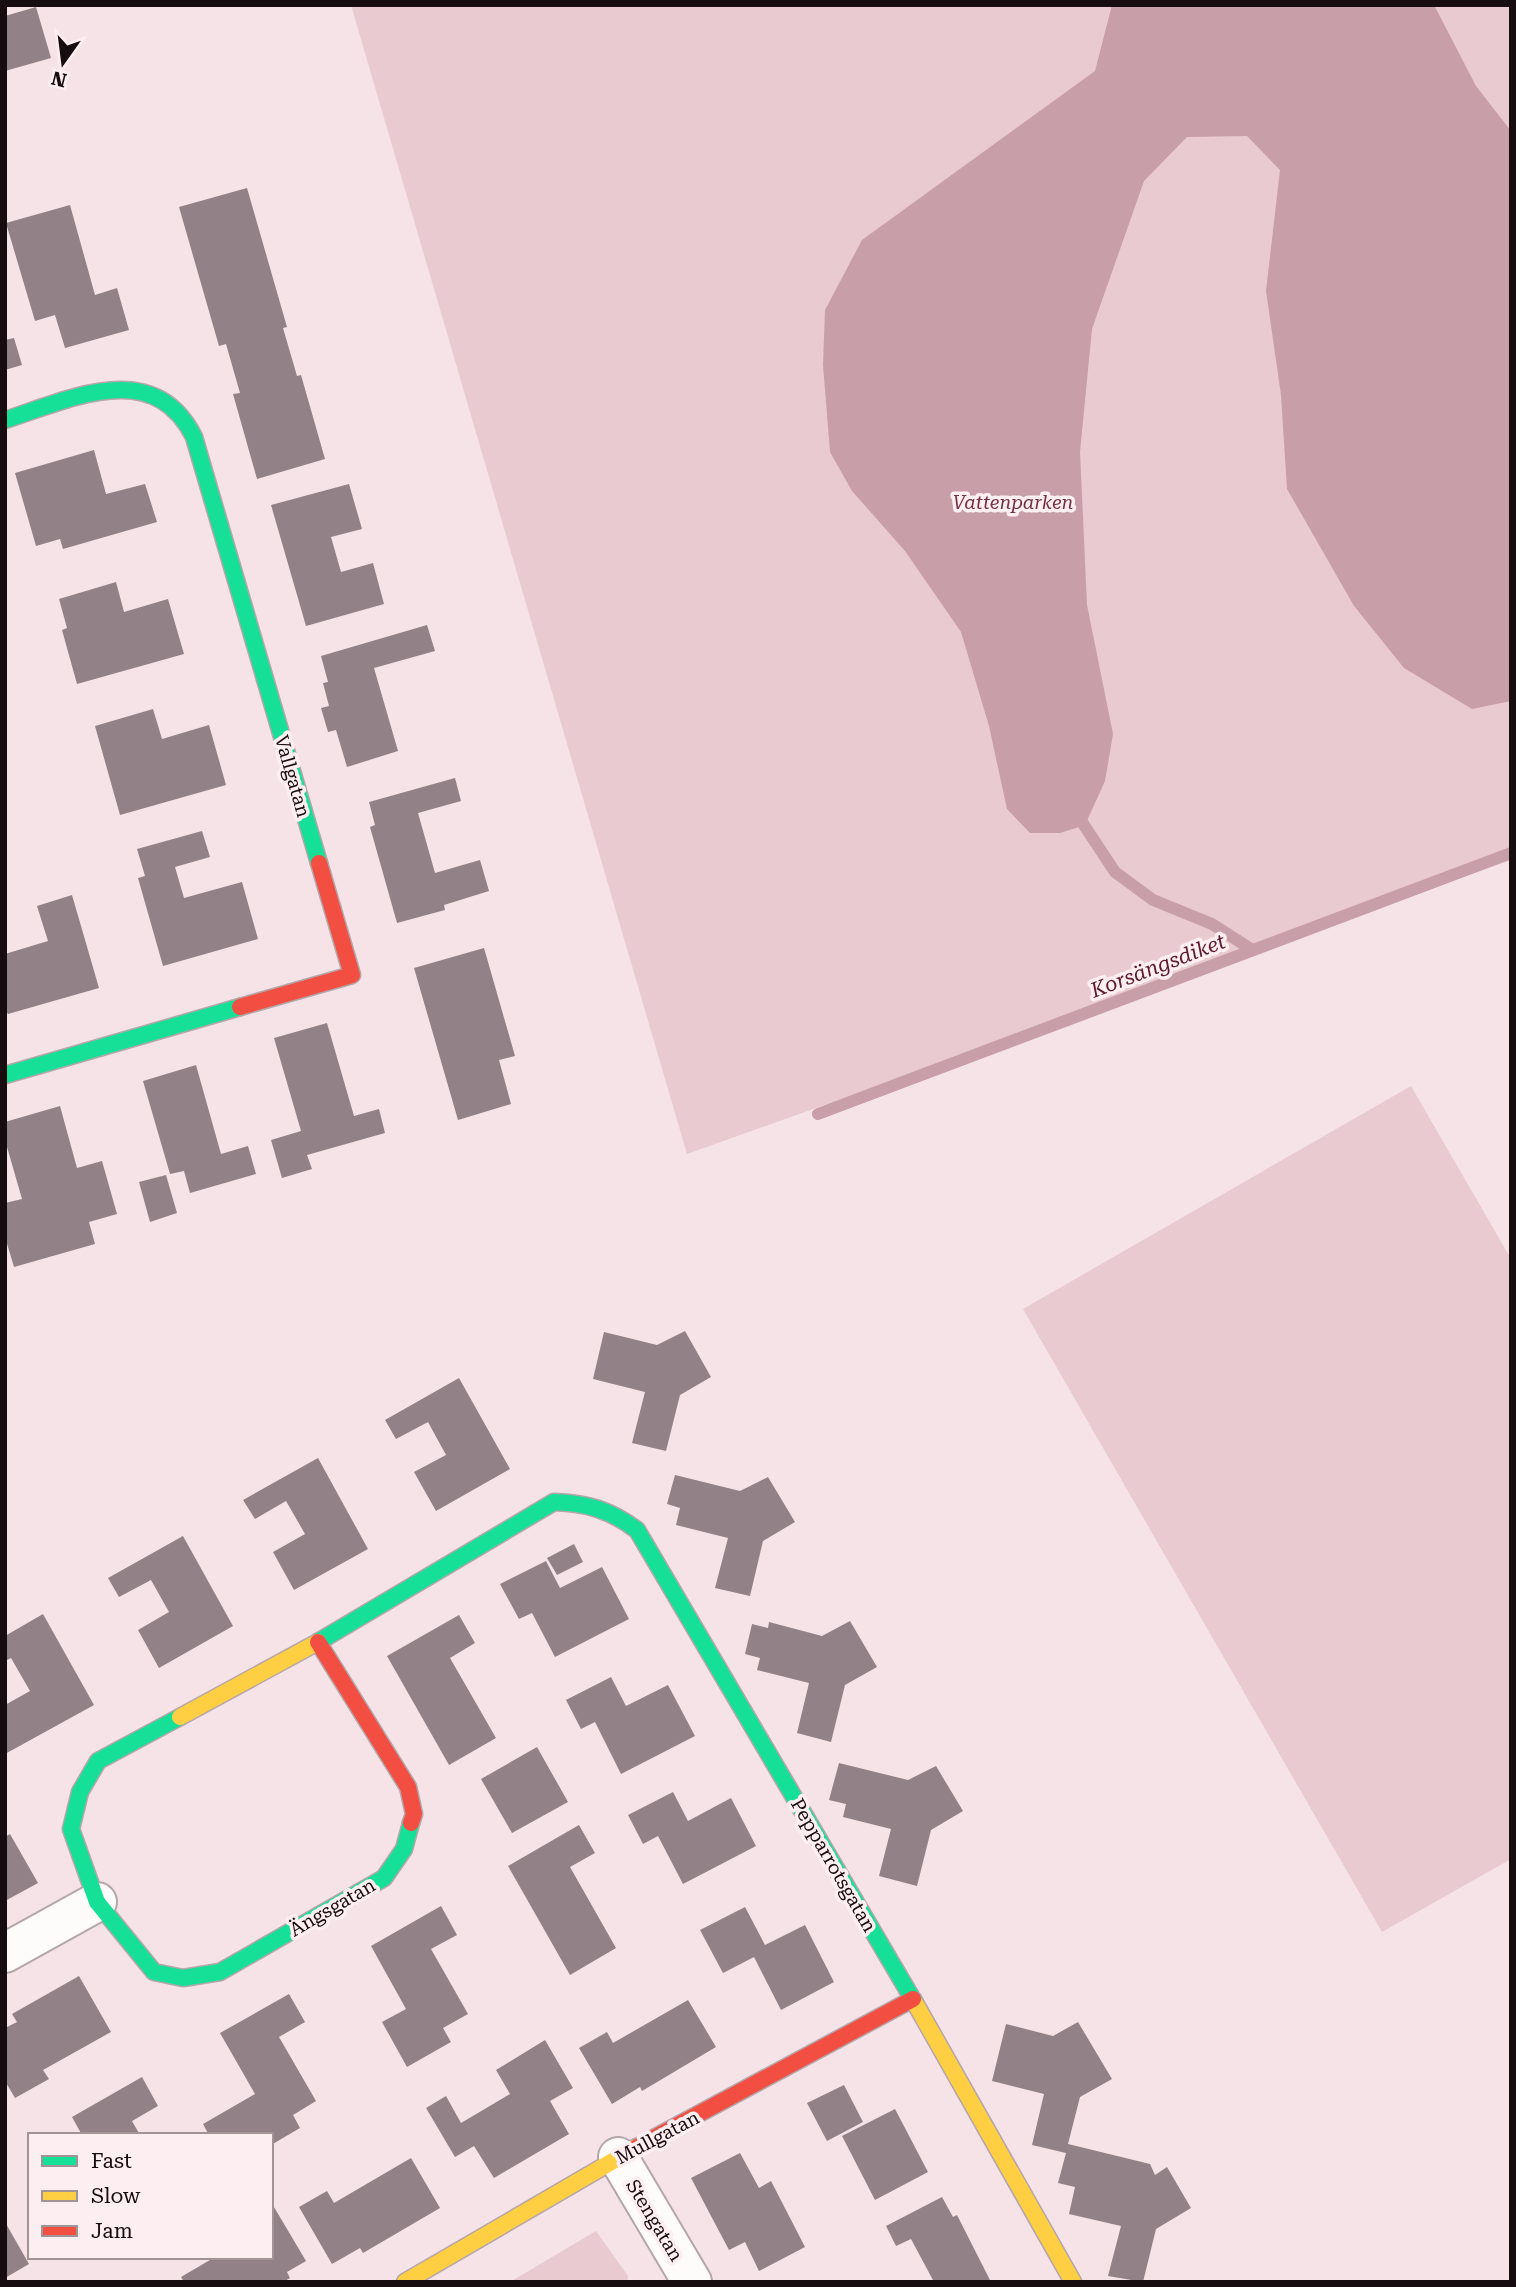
<svg xmlns="http://www.w3.org/2000/svg" width="1516" height="2287" viewBox="0 0 1516 2287" font-family="'Roboto Serif',serif">
  <style>
    .green { fill: #e8cad0 }
    .water { fill: #c89ea8 }
    .lines { fill: none; stroke-linecap: round; stroke-linejoin: round }
    .stream { stroke: #c89ea8; stroke-width: 12 }
    .building { fill: #928186 }
    .street-casing { stroke: #b4a6a9; stroke-width: 42 }
    .fast-casing { stroke: #b4a6a9; stroke-width: 19 }
    .slow-casing { stroke: #b4a6a9; stroke-width: 19 }
    .jam-casing { stroke: #b4a6a9; stroke-width: 19 }
    .street { stroke: #fefbfb; stroke-width: 38 }
    .fast { stroke: #16e098; stroke-width: 16 }
    .slow { stroke: #ffcf43; stroke-width: 16 }
    .jam { stroke: #f24e42; stroke-width: 16 }
    .labels { text-anchor: middle; stroke-width: 7; stroke-linejoin: round; paint-order: stroke }
    .park-label { font-size: 19px; font-style: italic; fill: #732f44; stroke: #fdeef1 }
    .street-label { font-size: 19px; fill: #170c0f; stroke: #fdeef1 }
    .water-label { font-size: 21px; font-style: italic; fill: #5c1a30; stroke: #fdeef1 }
  </style>
  <rect width="100%" height="100%" fill="#f6e3e7"/>
  <g class="green">
    <path d="M351 5H1511V860L687 1154Z"/>
    <path d="M1411 1086 1511 1259V1859L1382 1932 1023 1309Z"/>
    <path d="M596 2231 628 2276 627 2282H510Z"/>
  </g>
  <path class="water" d="M1112 5H1434L1476 86 1511 131V701L1472 709 1404 668 1354 606 1287 489 1281 395 1266 291 1280 170 1247 136 1187 137 1144 181 1092 329 1080 452 1087 605 1113 734 1105 781 1085 825 1060 833H1030L1007 809 989 726 961 632 905 551 852 491 830 452 823 365 825 310 862 240 1095 71Z"/>
  <g class="lines">
    <g class="stream">
      <path d="M1076 813 1115 872 1153 900 1212 924 1251 949"/>
      <path d="M818 1114 1511 853"/>
    </g>
  </g>
  <g class="building">
    <path d="M36 7 51 58 5 71V16Z"/>
    <path d="M247 188 287 327 283 328 297 376 301 375 325 459 257 479 233 394 240 393 226 344 219 346 179 207Z"/>
    <path d="M70 205 95 295 117 288 129 330 65 348 55 315 35 321 6 223Z"/>
    <path d="M14 338 22 365 5 370V340Z"/>
    <path d="M94 450 106 494 145 484 157 522 63 549 60 539 36 546 15 473Z"/>
    <path d="M349 484 362 529 331 537 341 572 373 563 384 604 306 626 271 505Z"/>
    <path d="M116 582 124 612 168 599 184 654 77 684 62 630 67 628 59 599Z"/>
    <path d="M427 625 435 651 374 668 398 751 347 767 336 730 328 732 321 708 329 706 323 683 328 682 321 656Z"/>
    <path d="M153 709 162 739 209 725 226 785 120 815 95 726Z"/>
    <path d="M455 778 461 801 418 813 435 873 480 860 489 891 444 905 445 910 397 923 370 827 375 825 369 802Z"/>
    <path d="M202 831 210 857 175 867 184 898 242 882 258 939 163 966 138 878 145 876 137 849Z"/>
    <path d="M72 895 99 988 8 1014 5 1009V954L48 941 37 906Z"/>
    <path d="M484 948 515 1056 499 1060 511 1104 458 1120 414 968Z"/>
    <path d="M327 1023 354 1116 379 1109 385 1133 307 1155 312 1169 282 1178 271 1140 301 1131 274 1038Z"/>
    <path d="M196 1065 221 1154 248 1146 256 1174 190 1193 184 1171 170 1174 143 1081Z"/>
    <path d="M60 1106 77 1168 102 1161 117 1214 89 1222 95 1244 14 1267 5 1237V1203L22 1199 5 1140V1122Z"/>
    <path d="M166 1175 177 1213 150 1222 139 1182Z"/>
    <path d="M685 1331 711 1377 680 1395 666 1451 632 1443 645 1392 593 1379 604 1332 657 1345Z"/>
    <path d="M459 1378 510 1469 436 1511 414 1472 446 1455 428 1422 396 1439 385 1420Z"/>
    <path d="M318 1458 368 1549 294 1590 273 1552 305 1534 286 1501 255 1519 243 1500Z"/>
    <path d="M675 1475 740 1491 768 1477 795 1522 763 1541 750 1596 715 1588 728 1538 676 1525 680 1508 667 1504Z"/>
    <path d="M183 1536 233 1626 159 1668 138 1630 169 1612 151 1580 119 1597 108 1578Z"/>
    <path d="M574 1544 583 1562 557 1575 547 1558Z"/>
    <path d="M546 1561 560 1588 602 1567 629 1619 555 1657 532 1613 519 1619 500 1584Z"/>
    <path d="M43 1614 94 1705 5 1754V1705L30 1691 11 1658 5 1661V1636Z"/>
    <path d="M459 1615 475 1643 450 1658 496 1738 449 1765 387 1656Z"/>
    <path d="M850 1621 877 1667 845 1685 831 1742 797 1733 809 1683 757 1670 760 1658 745 1654 752 1624 768 1628 769 1622 822 1636Z"/>
    <path d="M611 1677 626 1706 668 1685 695 1736 621 1774 595 1722 581 1729 566 1700Z"/>
    <path d="M537 1747 568 1802 512 1833 481 1779Z"/>
    <path d="M839 1763 908 1780 936 1766 963 1811 931 1830 917 1886 879 1876 891 1829 843 1817 846 1804 829 1800Z"/>
    <path d="M673 1792 688 1821 731 1798 756 1846 683 1884 658 1836 643 1844 628 1815Z"/>
    <path d="M579 1825 595 1853 570 1867 616 1948 570 1975 508 1866Z"/>
    <path d="M10 1834 38 1883 5 1901V1837Z"/>
    <path d="M441 1906 457 1935 431 1949 468 2014 443 2028 451 2042 407 2067 382 2022 406 2009 371 1946Z"/>
    <path d="M745 1907 765 1945 805 1925 834 1982 781 2010 754 1957 723 1973 700 1930Z"/>
    <path d="M79 1976 111 2032 43 2070 49 2079 15 2098 5 2081V2028L17 2022 12 2014Z"/>
    <path d="M289 1994 305 2022 279 2037 316 2101 293 2115 300 2128 271 2145V2135H209L203 2124 255 2094 220 2033Z"/>
    <path d="M688 2000 716 2047 642 2091 640 2087 612 2104 579 2048 607 2032 613 2043Z"/>
    <path d="M1078 2022 1112 2079 1080 2097 1068 2144 1150 2164 1155 2175 1167 2167 1191 2208 1156 2229 1143 2282 1108 2276 1121 2226 1069 2214 1075 2187 1058 2183 1066 2153 1032 2145 1044 2094 992 2081 1006 2024 1053 2036Z"/>
    <path d="M545 2040 573 2088 550 2101 569 2134 494 2178 474 2146 455 2157 426 2108 446 2096 461 2123 510 2094 496 2070Z"/>
    <path d="M142 2077 158 2106 132 2121 140 2135H82L72 2117Z"/>
    <path d="M844 2085 863 2122 827 2141 807 2103Z"/>
    <path d="M895 2109 928 2172 875 2200 842 2136Z"/>
    <path d="M740 2153 759 2188 771 2181 805 2247 759 2271 745 2242 729 2250 691 2178Z"/>
    <path d="M411 2158 440 2208 363 2253 360 2248 332 2264 299 2207 327 2191 334 2203Z"/>
    <path d="M942 2197 953 2217 957 2215 991 2282H934L911 2239 896 2246 886 2226Z"/>
    <path d="M271 2202 306 2261 287 2272 290 2278 283 2282H184L181 2277 215 2257H271Z"/>
    <path d="M5 2222 29 2264 5 2278Z"/>
  </g>
  <g class="lines">
    <defs>
      <g id="street">
        <path d="M5 1953 97 1902"/>
        <path d="M618 2157 692 2282"/>
      </g>
      <g id="fast">
        <path d="M5 420C70 399 154 357 194 437L319 863"/>
        <path d="M5 1075 240 1007"/>
        <path d="M318 1642 554 1502C587 1503 610 1510 637 1530L915 2003"/>
        <path d="M180 1717 98 1761 80 1792 71 1829 97 1902 154 1972 183 1978 220 1972 384 1878 404 1849 411 1823"/>
      </g>
      <g id="slow">
        <path d="M180 1717 318 1642"/>
        <path d="M915 2003 1073 2282"/>
        <path d="M405 2282 637 2147"/>
      </g>
      <g id="jam">
        <path d="M240 1007 352 975 319 863"/>
        <path d="M318 1642 408 1787 414 1814 411 1823"/>
        <path d="M637 2147 913 1999"/>
      </g>
    </defs>
    <use href="#street" class="street-casing"/>
    <use href="#fast" class="fast-casing"/>
    <use href="#slow" class="slow-casing"/>
    <use href="#jam" class="jam-casing"/>
    <use href="#street" class="street"/>
    <use href="#fast" class="fast"/>
    <use href="#slow" class="slow"/>
    <use href="#jam" class="jam"/>
  </g>
  <g class="labels">
    <g class="park-label">
      <text x="1013" y="509">Vattenparken</text>
    </g>
    <g class="street-label">
      <text transform="translate(293 776) rotate(74)" y="7">Vallgatan</text>
      <text transform="translate(834 1865) rotate(60)" y="7">Pepparrotsgatan</text>
      <text transform="translate(332 1907) rotate(-30)" y="7">Ängsgatan</text>
      <text transform="translate(657 2137) rotate(-28)" y="7">Mullgatan</text>
      <text transform="translate(655 2220) rotate(59)" y="7">Stengatan</text>
    </g>
    <g class="water-label">
      <text transform="translate(1158 966) rotate(-21)" y="7">Korsängsdiket</text>
    </g>
  </g>
  <rect width="1516" height="2287" fill="none" stroke="#170c0f" stroke-width="14"/>
  <rect x="28" y="2133" width="245" height="126" fill="#fdeef1" stroke="#a19497" stroke-width="2"/>
  <rect x="42" y="2156" width="35" height="10" fill="#16e098" stroke="#a19497" stroke-width="2"/>
  <text x="91" y="2168" font-size="21" fill="#170c0f">Fast</text>
  <rect x="42" y="2191" width="35" height="10" fill="#ffcf43" stroke="#a19497" stroke-width="2"/>
  <text x="91" y="2203" font-size="21" fill="#170c0f">Slow</text>
  <rect x="42" y="2226" width="35" height="10" fill="#f24e42" stroke="#a19497" stroke-width="2"/>
  <text x="91" y="2238" font-size="21" fill="#170c0f">Jam</text>
  <g transform="translate(63 63) rotate(194)" stroke="#fdeef1" stroke-width="5" paint-order="stroke">
  <path d="M0-5L12 26L0 18L-12 26Z" fill="#170c0f"/>
  <text y="-10" font-size="19" font-weight="bold" text-anchor="middle" fill="#170c0f">N</text>
  </g>
</svg>
